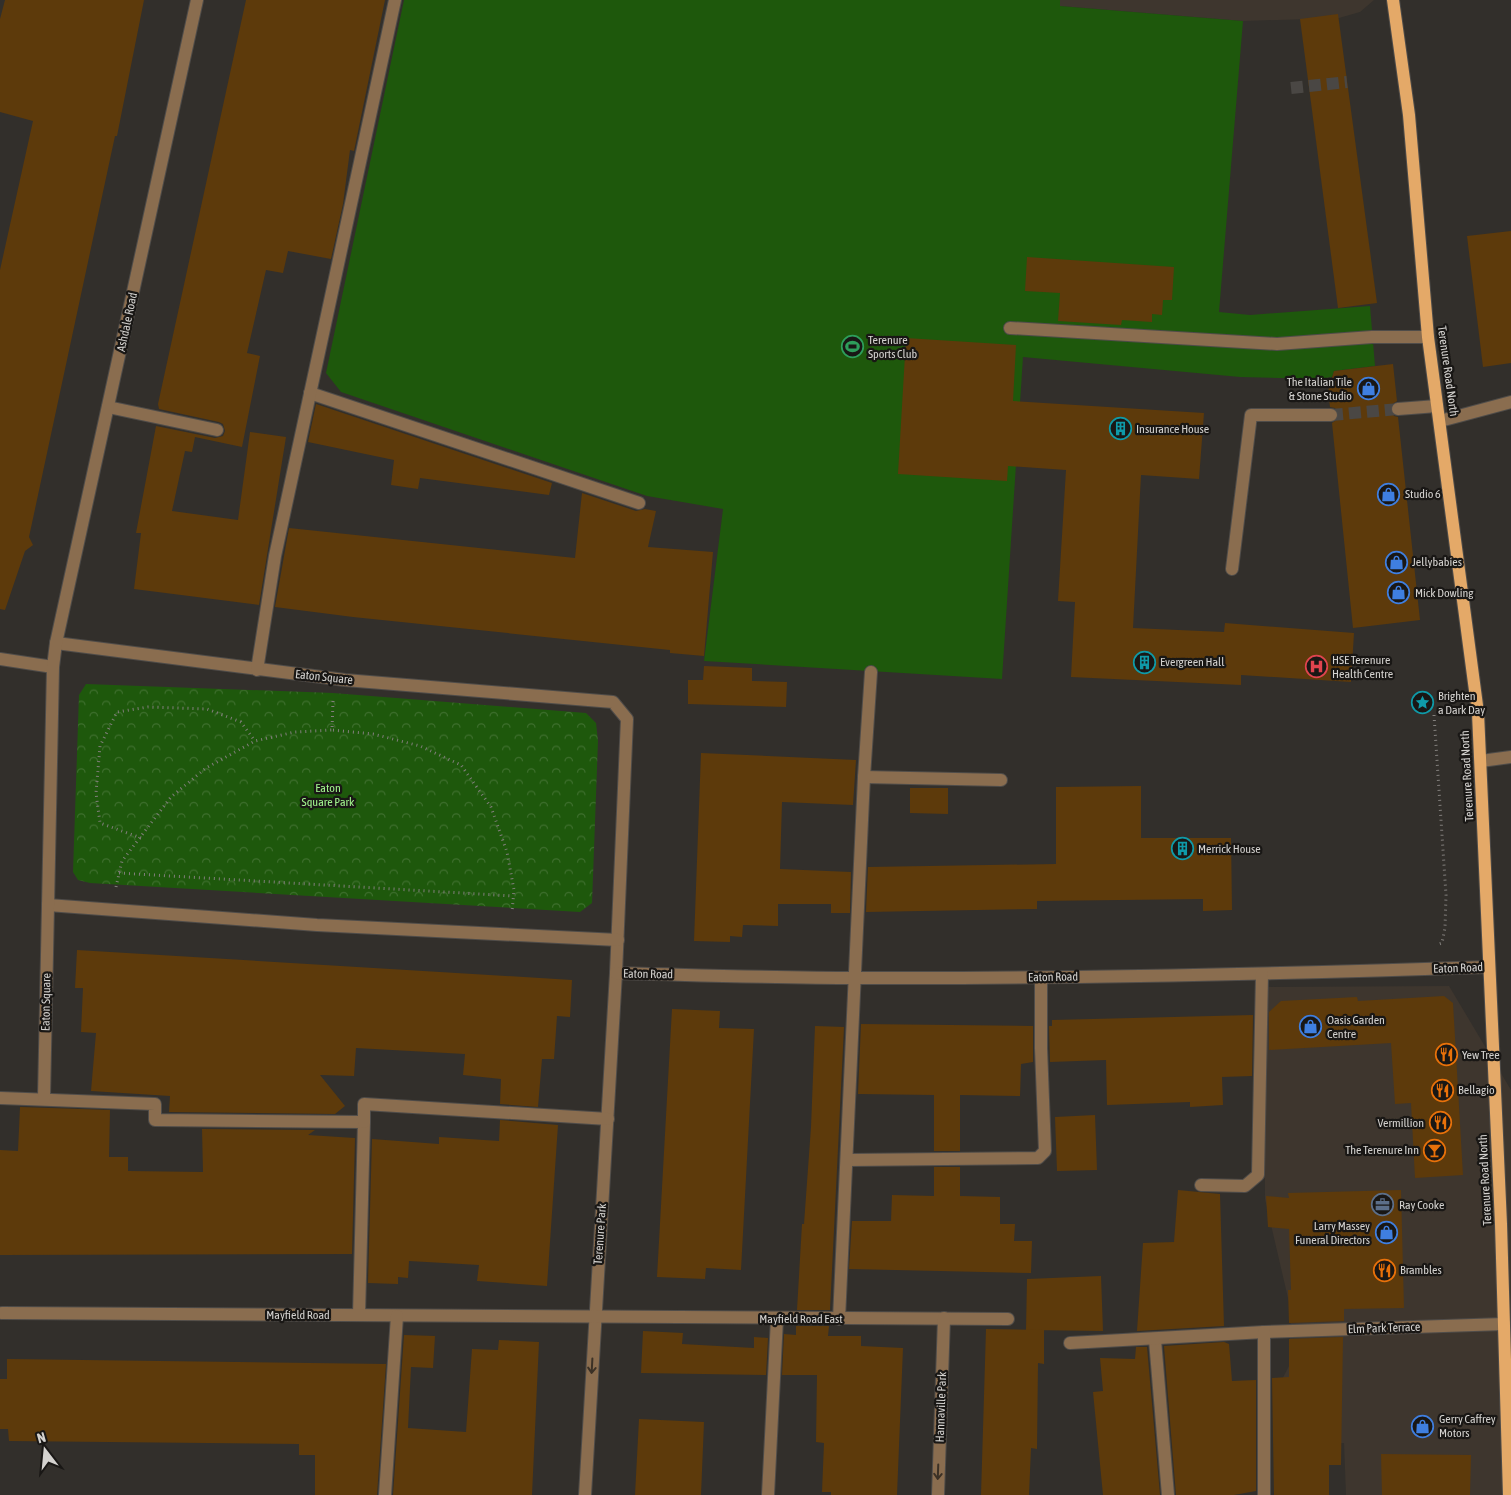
<svg xmlns="http://www.w3.org/2000/svg" width="1511" height="1495" viewBox="0 0 1511 1495" font-family="'Asap Condensed',sans-serif">
  <style>
    .built { fill: #3e362e }
    .grass { fill: #1e580c }
    .park { fill: url(#park-crowns) }
    .building { fill: #5d3a0b }
    .lines { fill: none; stroke-linecap: round; stroke-linejoin: round }
    .minor-tunnel { stroke: #4a4744; stroke-width: 12; stroke-dasharray: 12 6; stroke-linecap: butt }
    .minor-casing { stroke: #4f4c49; stroke-width: 14 }
    .major-casing { stroke: #4f4c49; stroke-width: 14 }
    .path { stroke: #827f7c; stroke-width: 3; stroke-dasharray: 1 4; stroke-linecap: butt }
    .minor { stroke: #8a6d4f; stroke-width: 12 }
    .major { stroke: #e4a968; stroke-width: 12 }
    .oneway { stroke: #3b3126 }
    .labels { text-anchor: middle; stroke-width: 4.5; stroke-linejoin: round; paint-order: stroke }
    .street-label { font-size: 12px; fill: #d4d2cf; stroke: #191715 }
    .poi-label { font-size: 12px; fill: #d4d2cf; stroke: #191715; text-anchor: start }
    .park-label { font-size: 12px; fill: #a1f38d; stroke: #191715 }
  </style>
  <defs>
    <pattern id="park-crowns" width="20" height="18" patternUnits="userSpaceOnUse" patternTransform="scale(1.25)"><rect width="20" height="18" fill="#1e580c"/><path d="M2 6a3 3 0 1 1 6 0M12 15a3 3 0 1 1 6 0" fill="none" stroke="#3e6f2e"/></pattern>
  </defs>
  <rect width="100%" height="100%" fill="#322f2b"/>
  <g class="built">
    <path d="M1060 0H1374L1360 12 1339 18 1243 21 1060 6Z"/>
    <path d="M1449 986 1511 1090V1495H1346L1344 1443H1273L1276 1391 1289 1366 1291 1311 1265 1199 1264 987Z"/>
  </g>
  <path class="grass" d="M404 0H1060V6L1243 21 1219 312 1250 315 1370 306 1375 366 1334 371 1332 377 1317 379 1240 377 1023 357 1002 679 704 661 723 509 647 496 341 392 326 373Z"/>
  <path class="park" d="M86 684 333 693 586 713 596 723 598 741 592 903 580 912 90 883 78 880 73 872 79 695Z"/>
  <g class="building">
    <path d="M5 0H144L117 136H115L29 537 33 545 25 551 5 610 0 609V270L33 121 0 112V19Z"/>
    <path d="M246 0H385L354 151 350 150 343 204 331 259 288 251 283 273 266 270 247 353 260 356 242 447 195 437 192 452 185 451 172 511 238 520 250 432 286 437 259 605 134 589 141 533H136L156 426 215 438 223 436 225 431 223 424 219 422 159 409 158 404Z"/>
    <path d="M1338 14 1377 303 1338 308 1300 19Z"/>
    <path d="M1511 231V363L1483 367 1467 236Z"/>
    <path d="M1027 257 1174 267 1172 300H1163L1162 315 1152 314V322L1122 320 1121 325 1058 321 1060 293 1025 291Z"/>
    <path d="M906 338 1016 345 1013 401 1204 413 1199 479 1141 475 1133 628 1224 632 1225 623 1354 633 1351 682 1241 675V685L1071 677 1075 602 1058 601 1066 470 1008 466 1007 481 898 474Z"/>
    <path d="M1393 364 1397 401 1391 405 1390 410 1394 416 1398 417 1420 620 1353 628 1332 423 1338 419 1339 415 1335 408 1330 407 1328 391 1334 371Z"/>
    <path d="M316 404 552 483 549 495 420 478 418 489 391 485 394 460 308 442Z"/>
    <path d="M582 493 636 511 645 509 656 511 648 547 713 552 704 656 670 653V650L353 617 275 607 289 528 575 558Z"/>
    <path d="M704 666 752 668V681L787 682 786 707 688 704V680H703Z"/>
    <path d="M701 753 856 760 853 805 782 802 780 869 851 872 850 913H831V904H778V926L743 925 742 937 730 936V942L694 941Z"/>
    <path d="M1141 786V838H1231L1232 910 1203 911V899L1037 901V909L866 912 868 867 1056 864V787Z"/>
    <path d="M910 788H948V814L910 813Z"/>
    <path d="M77 950 572 980 570 1017 557 1016 554 1059H542L538 1107 500 1104 501 1079 463 1075 465 1054 356 1048 354 1076 320 1075 345 1106 335 1114 169 1112 170 1096 91 1091 96 1033 81 1032 83 988H75Z"/>
    <path d="M1444 996 1453 1003 1463 1175 1415 1178 1411 1103 1395 1104 1391 1043 1269 1050V1012L1281 1001 1357 997 1358 1001Z"/>
    <path d="M672 1009 720 1011 719 1028 754 1029 741 1270 706 1268 705 1279 657 1277Z"/>
    <path d="M1253 1015 1252 1076 1222 1077 1223 1105 1190 1107V1102L1107 1105 1106 1060 1050 1062 1049 1026H1052V1020Z"/>
    <path d="M861 1024 1033 1026V1062L1021 1064 1020 1096 960 1095V1151H934V1095L858 1094Z"/>
    <path d="M815 1026 844 1027 830 1310H797L802 1224H804L811 1127Z"/>
    <path d="M20 1107 110 1110 109 1157H128V1171L203 1172 202 1129 315 1130 308 1135 355 1138 352 1254 0 1255V1150L18 1151Z"/>
    <path d="M1095 1115 1097 1170 1057 1171 1055 1117Z"/>
    <path d="M500 1120 558 1125 547 1286 477 1281 479 1265 409 1261 408 1278 398 1277V1284L368 1283 372 1139 439 1144V1137L499 1141Z"/>
    <path d="M934 1167H960V1196L1000 1197V1224H1015L1014 1241H1032L1031 1273 849 1269 852 1221H891L892 1195 934 1196Z"/>
    <path d="M1178 1190 1220 1194 1224 1326 1137 1331 1143 1243 1174 1242Z"/>
    <path d="M1401 1190 1404 1308 1344 1309V1321L1289 1323 1288 1290H1291L1289 1229 1268 1227 1266 1196 1289 1198 1288 1193Z"/>
    <path d="M1101 1276 1103 1331 1026 1330 1027 1279Z"/>
    <path d="M796 1326H829L828 1336H861V1346L903 1348 897 1495H831V1492H822L824 1443 816 1442 817 1375H782L784 1334 796 1335Z"/>
    <path d="M986 1329 1044 1330V1364L1038 1363 1037 1449 1031 1448 1029 1495H981Z"/>
    <path d="M643 1331 683 1333 682 1344 754 1348V1337L768 1338 766 1375 641 1373Z"/>
    <path d="M404 1335 435 1336 433 1368 411 1367 408 1428 466 1432 472 1349 498 1350 499 1340 539 1342 532 1495H393Z"/>
    <path d="M1343 1337 1341 1465H1329V1495H1274L1272 1378 1289 1377V1339Z"/>
    <path d="M1224 1342 1229 1344 1232 1381 1256 1380V1491L1234 1495H1176L1164 1346Z"/>
    <path d="M1136 1347H1147L1160 1495H1103L1093 1392 1103 1391 1100 1358 1135 1359Z"/>
    <path d="M7 1359 386 1364 377 1495H315V1455H299V1444L9 1441 8 1429H0V1379H7Z"/>
    <path d="M639 1419 704 1422 701 1495H635Z"/>
    <path d="M1381 1454 1471 1455 1470 1495H1382Z"/>
  </g>
  <g class="lines">
    <g class="minor-tunnel">
      <path d="M1291 88 1347 82"/>
      <path d="M1331 415 1398 409"/>
    </g>
    <defs>
      <g id="minor">
        <path d="M1010 328 1277 344 1372 337H1428"/>
        <path d="M310 393 639 503"/>
        <path d="M108 407 217 430"/>
        <path d="M1398 409 1437 406"/>
        <path d="M1440 421 1511 402"/>
        <path d="M1232 569 1251 415H1331"/>
        <path d="M56 643 345 680 613 702 627 719 616 973 585 1495"/>
        <path d="M0 659 53 667"/>
        <path d="M257 670 275 556 395 0"/>
        <path d="M1481 761 1511 757"/>
        <path d="M864 777 1001 780"/>
        <path d="M48 905 317 925 618 940"/>
        <path d="M616 973C697 975 777 978 858 978 1068 979 1278 974 1489 967"/>
        <path d="M0 1098 155 1104V1120L364 1122 359 1315"/>
        <path d="M44 1098 53 667 56 643 197 0"/>
        <path d="M364 1122V1104L608 1119"/>
        <path d="M848 1160 1038 1158 1045 1151 1041 1048V978"/>
        <path d="M1201 1185 1245 1186 1258 1175 1262 974"/>
        <path d="M2 1313 1008 1319"/>
        <path d="M839 1319 864 777 871 672"/>
        <path d="M1155 1340 1168 1495"/>
        <path d="M1070 1343 1264 1332 1504 1324"/>
        <path d="M385 1495 397 1316"/>
        <path d="M768 1495 777 1319"/>
        <path d="M938 1495 944 1318"/>
        <path d="M1264 1495V1332"/>
      </g>
      <path id="major" d="M1393 0 1409 115 1428 337 1478 713 1501 1224 1509 1495"/>
    </defs>
    <use href="#minor" class="minor-casing"/>
    <use href="#major" class="major-casing"/>
    <g class="path">
      <path d="M333 701 332 730 373 734 420 746 461 765 491 807 507 852 514 890 512 912"/>
      <path d="M1434 715 1446 895 1445 928 1442 943 1439 944"/>
      <path d="M141 838 100 823 96 793 100 746 117 712 148 707 207 709 241 722 255 741"/>
      <path d="M119 873 513 896"/>
      <path d="M116 887 122 861 171 797 206 768 255 741 295 732 332 730"/>
    </g>
    <use href="#minor" class="minor"/>
    <use href="#major" class="major"/>
  </g>
  <defs><path id="oneway-shaft" d="M-6 0H5M1.5-3L5.5 0L1.5 3" fill="none" stroke-width="1.6" stroke-linecap="round" stroke-linejoin="round" transform="scale(1.25)"/></defs>
  <g class="oneway">
    <use href="#oneway-shaft" transform="translate(592 1366) rotate(93)"/>
    <use href="#oneway-shaft" transform="translate(938 1472) rotate(92)"/>
  </g>
  <defs>
    <symbol id="stadium-ring" viewBox="-11 -11 22 22"><circle r="9.5" fill="#191715" stroke="#2e9e5b" stroke-width="1.5"/><path d="M0-5a6.5 5 0 1 0 0 10a6.5 5 0 1 0 0-10ZM-3.5-1.8h7v3.6h-7Z" fill="#2e9e5b"/></symbol>
    <symbol id="shop-ring" viewBox="-11 -11 22 22"><circle r="9.5" fill="#191715" stroke="#3f7fe0" stroke-width="1.5"/><path d="M-5-2.5h2.3a2.7 3.5 0 0 1 5.4 0H5L5.5 6h-11ZM-1.5-2.5h3a1.5 2.3 0 0 0-3 0Z" fill="#3f7fe0"/></symbol>
    <symbol id="building-ring" viewBox="-11 -11 22 22"><circle r="9.5" fill="#191715" stroke="#0f9aa8" stroke-width="1.5"/><path d="M-4-6H4V6H1V3H-1V6H-4ZM-2.5-4.3h1.7v1.8h-1.7ZM.8-4.3h1.7v1.8H.8ZM-2.5-1h1.7V.8h-1.7ZM.8-1h1.7V.8H.8Z" fill="#0f9aa8"/></symbol>
    <symbol id="hospital-ring" viewBox="-11 -11 22 22"><circle r="9.5" fill="#191715" stroke="#e0444e" stroke-width="1.5"/><path d="M-5-5h3v3.5h4V-5h3V5h-3V1.5h-4V5h-3Z" fill="#e0444e"/></symbol>
    <symbol id="sight-ring" viewBox="-11 -11 22 22"><circle r="9.5" fill="#191715" stroke="#0f9aa8" stroke-width="1.5"/><path d="M0-6L1.8-2.2L6-1.7L2.9 1.2L3.7 5.4L0 3.3L-3.7 5.4L-2.9 1.2L-6-1.7L-1.8-2.2Z" fill="#0f9aa8"/></symbol>
    <symbol id="restaurant-ring" viewBox="-11 -11 22 22"><circle r="9.5" fill="#191715" stroke="#e8710a" stroke-width="1.5"/><path d="M-5-6h1v4h1v-4h1v4h1v-4h1v5L-1.5 .5V6h-2V.5L-5-1ZM5-6V6H3V1.5H1.5Q1.5-4 5-6Z" fill="#e8710a"/></symbol>
    <symbol id="bar-ring" viewBox="-11 -11 22 22"><circle r="9.5" fill="#191715" stroke="#e8710a" stroke-width="1.5"/><path d="M-6-5H6L.8 .8V4.5H3.5V6h-7V4.5H-.8V.8Z" fill="#e8710a"/></symbol>
    <symbol id="office-ring" viewBox="-11 -11 22 22"><circle r="9.5" fill="#191715" stroke="#5c6f8a" stroke-width="1.5"/><path d="M-6-3h4V-5.5h4V-3h4V5H-6ZM-1-4.5V-3h2v-1.5ZM-6 0V1H6V0Z" fill="#5c6f8a"/></symbol>
  </defs>
  <g fill-rule="evenodd">
    <use href="#stadium-ring" x="840" y="334" width="25" height="25"/>
    <use href="#shop-ring" x="1356" y="376" width="25" height="25"/>
    <use href="#building-ring" x="1108" y="416" width="25" height="25"/>
    <use href="#shop-ring" x="1376" y="482" width="25" height="25"/>
    <use href="#shop-ring" x="1384" y="550" width="25" height="25"/>
    <use href="#shop-ring" x="1386" y="580" width="25" height="25"/>
    <use href="#building-ring" x="1132" y="650" width="25" height="25"/>
    <use href="#hospital-ring" x="1304" y="654" width="25" height="25"/>
    <use href="#sight-ring" x="1410" y="690" width="25" height="25"/>
    <use href="#building-ring" x="1170" y="836" width="25" height="25"/>
    <use href="#shop-ring" x="1298" y="1014" width="25" height="25"/>
    <use href="#restaurant-ring" x="1434" y="1042" width="25" height="25"/>
    <use href="#restaurant-ring" x="1430" y="1078" width="25" height="25"/>
    <use href="#restaurant-ring" x="1428" y="1110" width="25" height="25"/>
    <use href="#bar-ring" x="1422" y="1138" width="25" height="25"/>
    <use href="#office-ring" x="1370" y="1192" width="25" height="25"/>
    <use href="#shop-ring" x="1374" y="1220" width="25" height="25"/>
    <use href="#restaurant-ring" x="1372" y="1258" width="25" height="25"/>
    <use href="#shop-ring" x="1410" y="1414" width="25" height="25"/>
  </g>
  <g class="labels">
    <g class="street-label">
      <text transform="translate(127 322) rotate(-78)" y="4">Ashdale Road</text>
      <text transform="translate(1448 371) rotate(82)" y="4">Terenure Road North</text>
      <text transform="translate(324 677) rotate(6)" y="4">Eaton Square</text>
      <text transform="translate(1467 776) rotate(-93)" y="4">Terenure Road North</text>
      <text transform="translate(1458 968) rotate(-2)" y="4">Eaton Road</text>
      <text transform="translate(648 974) rotate(1)" y="4">Eaton Road</text>
      <text transform="translate(1053 977) rotate(-1)" y="4">Eaton Road</text>
      <text transform="translate(46 1002) rotate(-89)" y="4">Eaton Square</text>
      <text transform="translate(1485 1180) rotate(-93)" y="4">Terenure Road North</text>
      <text transform="translate(600 1234) rotate(-86)" y="4">Terenure Park</text>
      <text x="298" y="1319">Mayfield Road</text>
      <text x="801" y="1323">Mayfield Road East</text>
      <text transform="translate(1384 1328) rotate(-2)" y="4">Elm Park Terrace</text>
      <text transform="translate(941 1407) rotate(-88)" y="4">Hannaville Park</text>
    </g>
    <g class="poi-label">
      <text x="868" y="344">Terenure<tspan x="868" dy="14">Sports Club</tspan></text>
      <text x="1352" y="386" text-anchor="end">The Italian Tile<tspan x="1352" dy="14">&amp; Stone Studio</tspan></text>
      <text x="1136" y="433">Insurance House</text>
      <text x="1405" y="498">Studio 6</text>
      <text x="1412" y="566">Jellybabies</text>
      <text x="1415" y="597">Mick Dowling</text>
      <text x="1332" y="664">HSE Terenure<tspan x="1332" dy="14">Health Centre</tspan></text>
      <text x="1160" y="666">Evergreen Hall</text>
      <text x="1438" y="700">Brighten<tspan x="1438" dy="14">a Dark Day</tspan></text>
      <text x="1198" y="853">Merrick House</text>
      <text x="1327" y="1024">Oasis Garden<tspan x="1327" dy="14">Centre</tspan></text>
      <text x="1462" y="1059">Yew Tree</text>
      <text x="1458" y="1094">Bellagio</text>
      <text x="1424" y="1127" text-anchor="end">Vermillion</text>
      <text x="1419" y="1154" text-anchor="end">The Terenure Inn</text>
      <text x="1399" y="1209">Ray Cooke</text>
      <text x="1370" y="1230" text-anchor="end">Larry Massey<tspan x="1370" dy="14">Funeral Directors</tspan></text>
      <text x="1400" y="1274">Brambles</text>
      <text x="1439" y="1423">Gerry Caffrey<tspan x="1439" dy="14">Motors</tspan></text>
    </g>
    <g class="park-label">
      <text x="328" y="792">Eaton<tspan x="328" dy="14">Square Park</tspan></text>
    </g>
  </g>
  <g transform="translate(45 1450) rotate(344)" stroke="#191715" stroke-width="4" paint-order="stroke">
  <path d="M0-4L9 19L0 12L-9 19Z" fill="#d4d2cf"/>
  <text y="-8" font-size="14" font-weight="bold" text-anchor="middle" fill="#d4d2cf">N</text>
  </g>
</svg>
